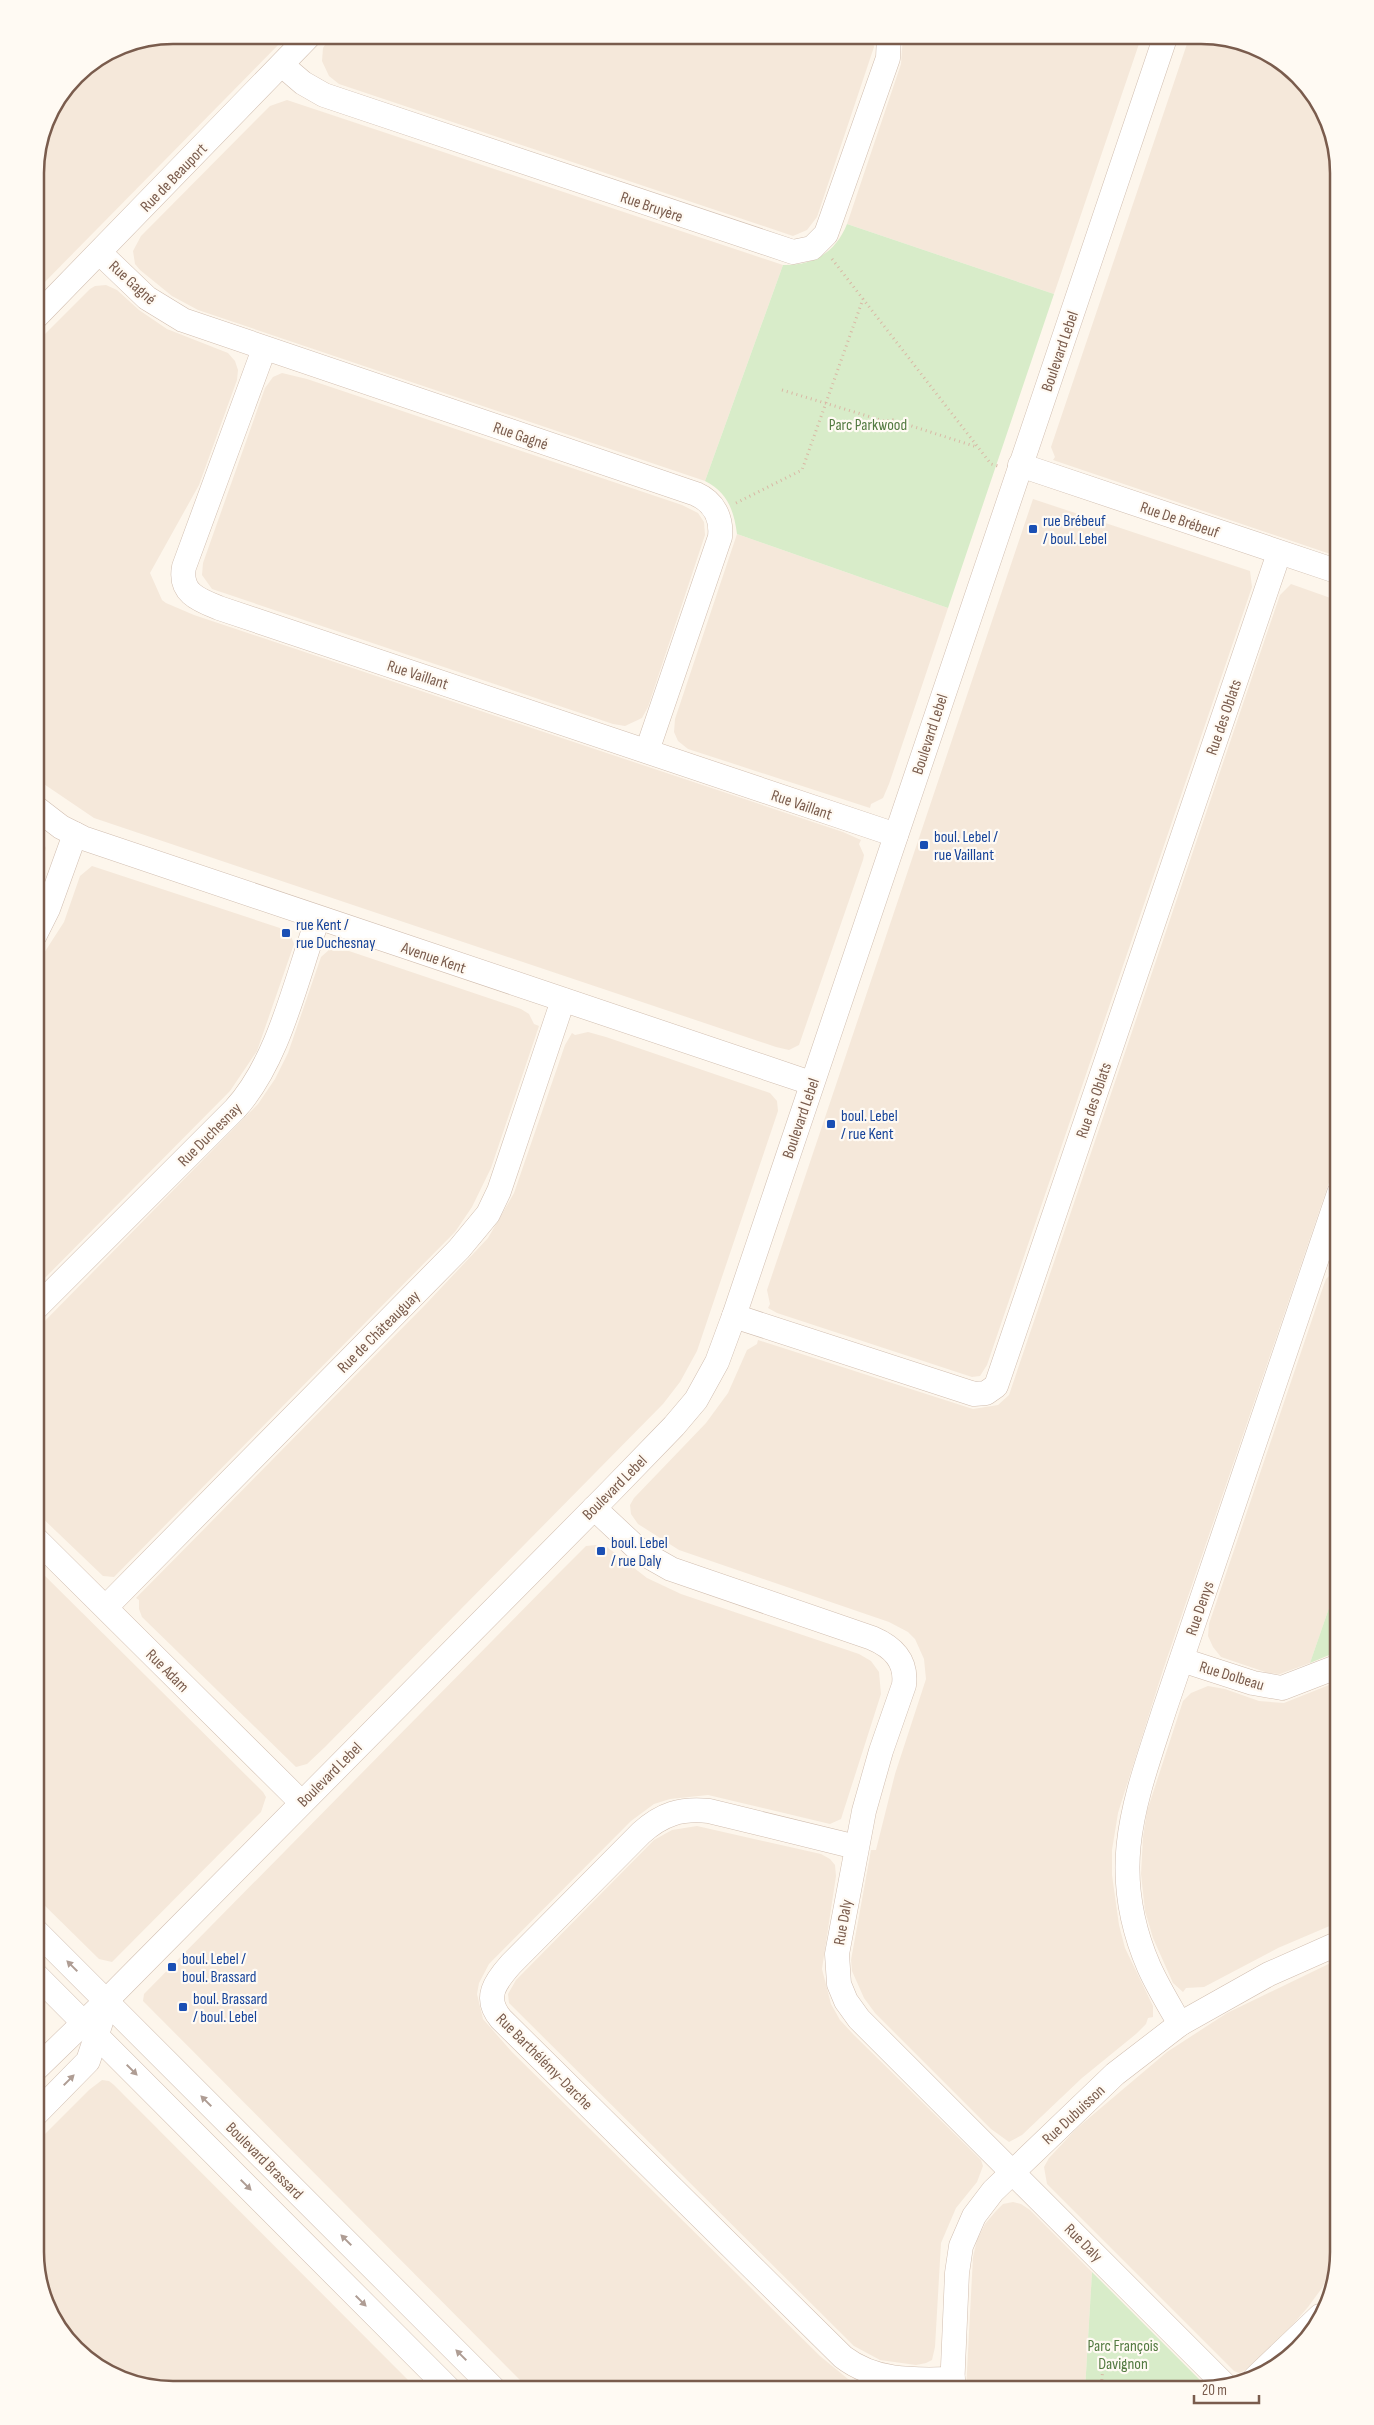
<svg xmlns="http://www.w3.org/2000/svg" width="1374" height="2425" viewBox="0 0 1374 2425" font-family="'Sofia Sans Condensed',sans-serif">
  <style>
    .residential { fill: #f5e8da }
    .green { fill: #d8ecc9 }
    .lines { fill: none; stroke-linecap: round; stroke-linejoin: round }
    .minor-casing { stroke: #d1beb0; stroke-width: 25 }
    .path { stroke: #d9b8a5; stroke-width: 3; stroke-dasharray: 1 4; stroke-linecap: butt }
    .minor { stroke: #fff; stroke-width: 24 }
    .oneway { fill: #af9d94 }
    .transit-dot { fill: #1a4fb4; stroke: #fffaf3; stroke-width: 2 }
    .labels { text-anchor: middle; stroke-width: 4.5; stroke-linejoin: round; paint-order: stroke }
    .street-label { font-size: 16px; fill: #7a5c4d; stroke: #fffaf3 }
    .park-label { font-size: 16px; fill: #537a41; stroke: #fffaf3 }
    .transit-label { font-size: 16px; fill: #164399; stroke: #fffaf3; text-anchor: start }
    .rim { fill: none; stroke: #7a5c4d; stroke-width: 2.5 }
  </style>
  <rect width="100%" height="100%" fill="#fdf6ec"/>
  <g class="residential">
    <path d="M172 35H288L35 292V164L46 120 75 75 120 45Z"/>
    <path d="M331 35H872L874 47 817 217 807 230 793 236 339 84 329 76 322 61 323 48Z"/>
    <path d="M903 35H1142L1054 294 847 224 901 64Z"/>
    <path d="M1190 35H1211L1278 58 1325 112 1339 172V557L1053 460 1055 457 1051 447Z"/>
    <path d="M287 100 783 265 705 481 198 310 172 296 140 270 135 264 133 251 141 236 270 106Z"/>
    <path d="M106 285 117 290 139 310 167 329 228 353 235 361 238 370 237 380 199 485 150 573 162 600 166 603 194 615 843 832 861 840 859 844 864 855 863 860 799 1045 789 1050 776 1047 94 818 35 778V344L90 289 95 286Z"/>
    <path d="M282 373 307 379 682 505 698 513 704 522 705 535 648 707 642 718 625 726 613 724 212 589 202 575 203 563 265 388 273 377Z"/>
    <path d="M1033 499 1250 571 1252 587 987 1365 980 1376 972 1377 777 1313 768 1308 770 1304 767 1290Z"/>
    <path d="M737 534 948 608 889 784 883 798 871 804 870 808 688 749 678 741 674 732 675 719Z"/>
    <path d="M1291 584 1339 601V1153L1163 1670 1118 1813 1112 1850V1875L1119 1925 1125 1948 1153 2006V2017L1148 2018 1146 2024 1136 2034 1082 2078 1022 2135 1009 2142 991 2129 875 2013 864 1998 852 1971 851 1960 871 1850H876L895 1774 926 1679 924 1659 915 1639 908 1632 889 1622 679 1550 638 1524 631 1514 630 1505 634 1498 706 1423 728 1393 747 1350 757 1344 758 1340 973 1409 998 1405 1009 1395 1268 630 1280 595Z"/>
    <path d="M35 835 42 840 46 848 35 886Z"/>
    <path d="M92 866 289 931 294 944 257 1051 230 1091 35 1288V967L64 922 80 876Z"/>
    <path d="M330 949 333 951H349L521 1009 529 1014 534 1024 539 1026 491 1168 472 1207 455 1232 114 1577 103 1576 35 1511V1331L258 1104 275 1079 288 1053 321 957Z"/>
    <path d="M572 1033 575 1035 588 1032 606 1037 770 1093 777 1101 778 1111 697 1351 680 1382 663 1404 325 1747 307 1764 296 1767 142 1617 139 1609V1600L136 1598 426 1304 488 1238 514 1193 565 1045Z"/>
    <path d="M1339 1266V1579L1310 1663 1280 1674 1268 1673 1221 1657 1213 1647 1208 1636 1209 1624 1322 1290 1326 1279Z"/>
    <path d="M596 1545 607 1547 647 1578 681 1594 859 1654 871 1661 879 1672 881 1694 841 1819 830 1824 708 1795 670 1799 654 1804 631 1821 489 1964 479 1983 477 1994 483 2019 512 2052 820 2356 848 2379 875 2390H530L143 2001 144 1994 557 1575 586 1546Z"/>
    <path d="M35 1566 263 1792 266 1797 261 1812 112 1962 99 1959 35 1896Z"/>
    <path d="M1339 1681V1922L1278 1948 1204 1987 1186 1988 1183 1992 1173 1983 1153 1938 1145 1911 1141 1874 1143 1837 1147 1811 1183 1701 1191 1693 1208 1686 1225 1689 1259 1701 1284 1703Z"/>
    <path d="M697 1826 821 1854 830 1859 835 1865 836 1876 822 1969 831 2004 840 2020 854 2035 981 2160 983 2166 977 2182 956 2208 941 2243 935 2347 932 2360 926 2363 916 2365 880 2360 854 2346 509 2003 508 1994 516 1980 654 1840 672 1830Z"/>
    <path d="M1339 1959V2251L1322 2288 1308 2307 1290 2328 1244 2371 1239 2373 1234 2371 1047 2184 1044 2167 1049 2158 1076 2129 1167 2052 1227 2013Z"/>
    <path d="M35 2007 43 2015 45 2023 42 2033 35 2041Z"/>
    <path d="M102 2080 109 2081 114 2085 418 2390H164L96 2367 49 2313 35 2253V2144L89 2090Z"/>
    <path d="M1013 2202 1021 2204 1030 2210 1092 2272 1085 2390H966L973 2257 977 2240 985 2224 996 2211 1003 2204Z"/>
  </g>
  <g class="green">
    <path d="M847 224 1054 294 948 608 737 534C734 510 727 492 705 481L783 265C813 266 836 252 847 224Z"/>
    <path d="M1339 1579V1651L1310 1663Z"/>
    <path d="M1092 2272 1208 2388V2389L1085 2390Z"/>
  </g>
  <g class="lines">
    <defs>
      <g id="minor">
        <path d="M282 65 303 83 324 95 793 252 812 248 826 234 888 58 889 35"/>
        <path d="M100 253 147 298 183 320 696 494C714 502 722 518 720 537L647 751"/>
        <path d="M35 318 310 35"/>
        <path d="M264 349 184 567C179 593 199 600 219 608L896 835"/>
        <path d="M1020 465 1339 572"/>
        <path d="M35 807 61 827 83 838 811 1083"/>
        <path d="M35 935 48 909 75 834"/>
        <path d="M35 1309 235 1109C279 1061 296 979 318 918"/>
        <path d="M734 1316 974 1394 986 1393 996 1386 1279 553"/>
        <path d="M594 1508 641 1552 671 1569 872 1638C893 1647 907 1661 904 1685L881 1751 864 1811 837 1954 839 1984 846 2001 859 2019 1225 2385"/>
        <path d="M35 1538 301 1802"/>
        <path d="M106 1607 459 1249 488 1214 499 1191 563 1000"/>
        <path d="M1182 1660 1253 1683 1282 1688 1339 1666"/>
        <path d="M856 1847 709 1811C681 1808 662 1814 641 1833L511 1964C495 1982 483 1998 501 2019L843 2357C876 2382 913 2380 953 2379"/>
        <path d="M35 1930 495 2390"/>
        <path d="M35 1974 450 2390"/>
        <path d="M1180 2024C1169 2005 1158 1987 1149 1967 1107 1870 1134 1804 1164 1711L1339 1193"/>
        <path d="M35 2070 106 2001 610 1492 674 1426 696 1400 717 1362 734 1316 1166 35"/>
        <path d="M35 2115 88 2061 101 2022"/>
        <path d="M1255 2378 1320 2316"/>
        <path d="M952 2390 957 2273 961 2246 974 2216 993 2191 1115 2074 1180 2024 1269 1974 1339 1943"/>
      </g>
    </defs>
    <use href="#minor" class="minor-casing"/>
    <g class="path">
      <path d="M832 259 991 464 998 466"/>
      <path d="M782 390 884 421 893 420 977 447"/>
      <path d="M736 503 802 470 863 299"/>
      <path d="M1101 2390 1103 2366 1120 2367"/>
    </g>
    <use href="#minor" class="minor"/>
  </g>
  <defs><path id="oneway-solid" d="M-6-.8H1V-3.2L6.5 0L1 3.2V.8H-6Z" transform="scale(1.25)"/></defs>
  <g class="oneway">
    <use href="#oneway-solid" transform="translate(72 1966) rotate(-135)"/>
    <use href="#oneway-solid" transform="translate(132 2070) rotate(45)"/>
    <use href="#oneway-solid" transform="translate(69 2080) rotate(-45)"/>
    <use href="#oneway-solid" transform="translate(206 2101) rotate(-135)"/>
    <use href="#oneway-solid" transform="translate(246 2185) rotate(45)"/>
    <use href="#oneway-solid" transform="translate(346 2240) rotate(-135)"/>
    <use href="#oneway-solid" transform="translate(361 2301) rotate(45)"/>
    <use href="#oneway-solid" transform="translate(461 2355) rotate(-135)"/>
  </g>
  <g class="transit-dot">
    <rect x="1028" y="524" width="10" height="10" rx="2.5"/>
    <rect x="919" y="840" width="10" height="10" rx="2.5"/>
    <rect x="281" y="928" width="10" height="10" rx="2.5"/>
    <rect x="826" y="1119" width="10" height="10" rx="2.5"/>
    <rect x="596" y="1546" width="10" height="10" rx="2.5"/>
    <rect x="167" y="1962" width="10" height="10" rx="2.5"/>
    <rect x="178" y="2002" width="10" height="10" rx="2.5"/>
  </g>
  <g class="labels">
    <g class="street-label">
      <text transform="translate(173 177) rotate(-46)" y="6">Rue de Beauport</text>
      <text transform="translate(652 206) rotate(19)" y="6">Rue Bruyère</text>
      <text transform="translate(133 282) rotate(42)" y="6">Rue Gagné</text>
      <text transform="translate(1059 351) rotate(-71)" y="6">Boulevard Lebel</text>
      <text transform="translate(521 435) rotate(19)" y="6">Rue Gagné</text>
      <text transform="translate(1180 519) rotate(19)" y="6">Rue De Brébeuf</text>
      <text transform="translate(418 674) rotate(18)" y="6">Rue Vaillant</text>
      <text transform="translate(1223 717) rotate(-71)" y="6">Rue des Oblats</text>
      <text transform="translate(929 734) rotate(-72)" y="6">Boulevard Lebel</text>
      <text transform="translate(802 804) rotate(19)" y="6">Rue Vaillant</text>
      <text transform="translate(434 957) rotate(19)" y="6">Avenue Kent</text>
      <text transform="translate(1093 1100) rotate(-71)" y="6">Rue des Oblats</text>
      <text transform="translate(800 1118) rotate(-71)" y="6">Boulevard Lebel</text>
      <text transform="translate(209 1134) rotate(-45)" y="6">Rue Duchesnay</text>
      <text transform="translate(378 1331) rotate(-45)" y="6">Rue de Châteauguay</text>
      <text transform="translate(614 1487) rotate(-45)" y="6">Boulevard Lebel</text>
      <text transform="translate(1199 1608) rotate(-71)" y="6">Rue Denys</text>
      <text transform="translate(168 1670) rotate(45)" y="6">Rue Adam</text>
      <text transform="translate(1232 1675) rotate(17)" y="6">Rue Dolbeau</text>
      <text transform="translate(329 1774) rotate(-45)" y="6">Boulevard Lebel</text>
      <text transform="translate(842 1922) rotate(-80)" y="6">Rue Daly</text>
      <text transform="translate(545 2061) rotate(45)" y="6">Rue Barthélémy-Darche</text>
      <text transform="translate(1073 2114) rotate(-43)" y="6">Rue Dubuisson</text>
      <text transform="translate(265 2160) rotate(45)" y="6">Boulevard Brassard</text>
      <text transform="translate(1084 2242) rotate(45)" y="6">Rue Daly</text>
    </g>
    <g class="park-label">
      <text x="868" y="430">Parc Parkwood</text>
      <text x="1123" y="2351">Parc François<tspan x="1123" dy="18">Davignon</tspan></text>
    </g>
    <g class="transit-label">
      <text x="1043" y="526">rue Brébeuf<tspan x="1043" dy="18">/ boul. Lebel</tspan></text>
      <text x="934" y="842">boul. Lebel /<tspan x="934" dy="18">rue Vaillant</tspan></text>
      <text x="296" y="930">rue Kent /<tspan x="296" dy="18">rue Duchesnay</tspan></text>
      <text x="841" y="1121">boul. Lebel<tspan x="841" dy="18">/ rue Kent</tspan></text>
      <text x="611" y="1548">boul. Lebel<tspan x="611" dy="18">/ rue Daly</tspan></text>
      <text x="182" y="1964">boul. Lebel /<tspan x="182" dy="18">boul. Brassard</tspan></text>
      <text x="193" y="2004">boul. Brassard<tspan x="193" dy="18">/ boul. Lebel</tspan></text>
    </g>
  </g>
  <path d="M0 0H1374V2425H0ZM173 44H1201A129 129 0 0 1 1330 173V2252A129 129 0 0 1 1201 2381H173A129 129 0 0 1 44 2252V173A129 129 0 0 1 173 44Z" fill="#fffaf3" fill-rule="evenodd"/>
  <path class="rim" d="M173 44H1201A129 129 0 0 1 1330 173V2252A129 129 0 0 1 1201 2381H173A129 129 0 0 1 44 2252V173A129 129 0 0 1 173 44Z"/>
  <path d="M1194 2395v8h65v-8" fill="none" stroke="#7a5c4d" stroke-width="2.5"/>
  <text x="1202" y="2395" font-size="15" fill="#7a5c4d" stroke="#fffaf3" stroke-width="4" paint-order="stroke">20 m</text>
</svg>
